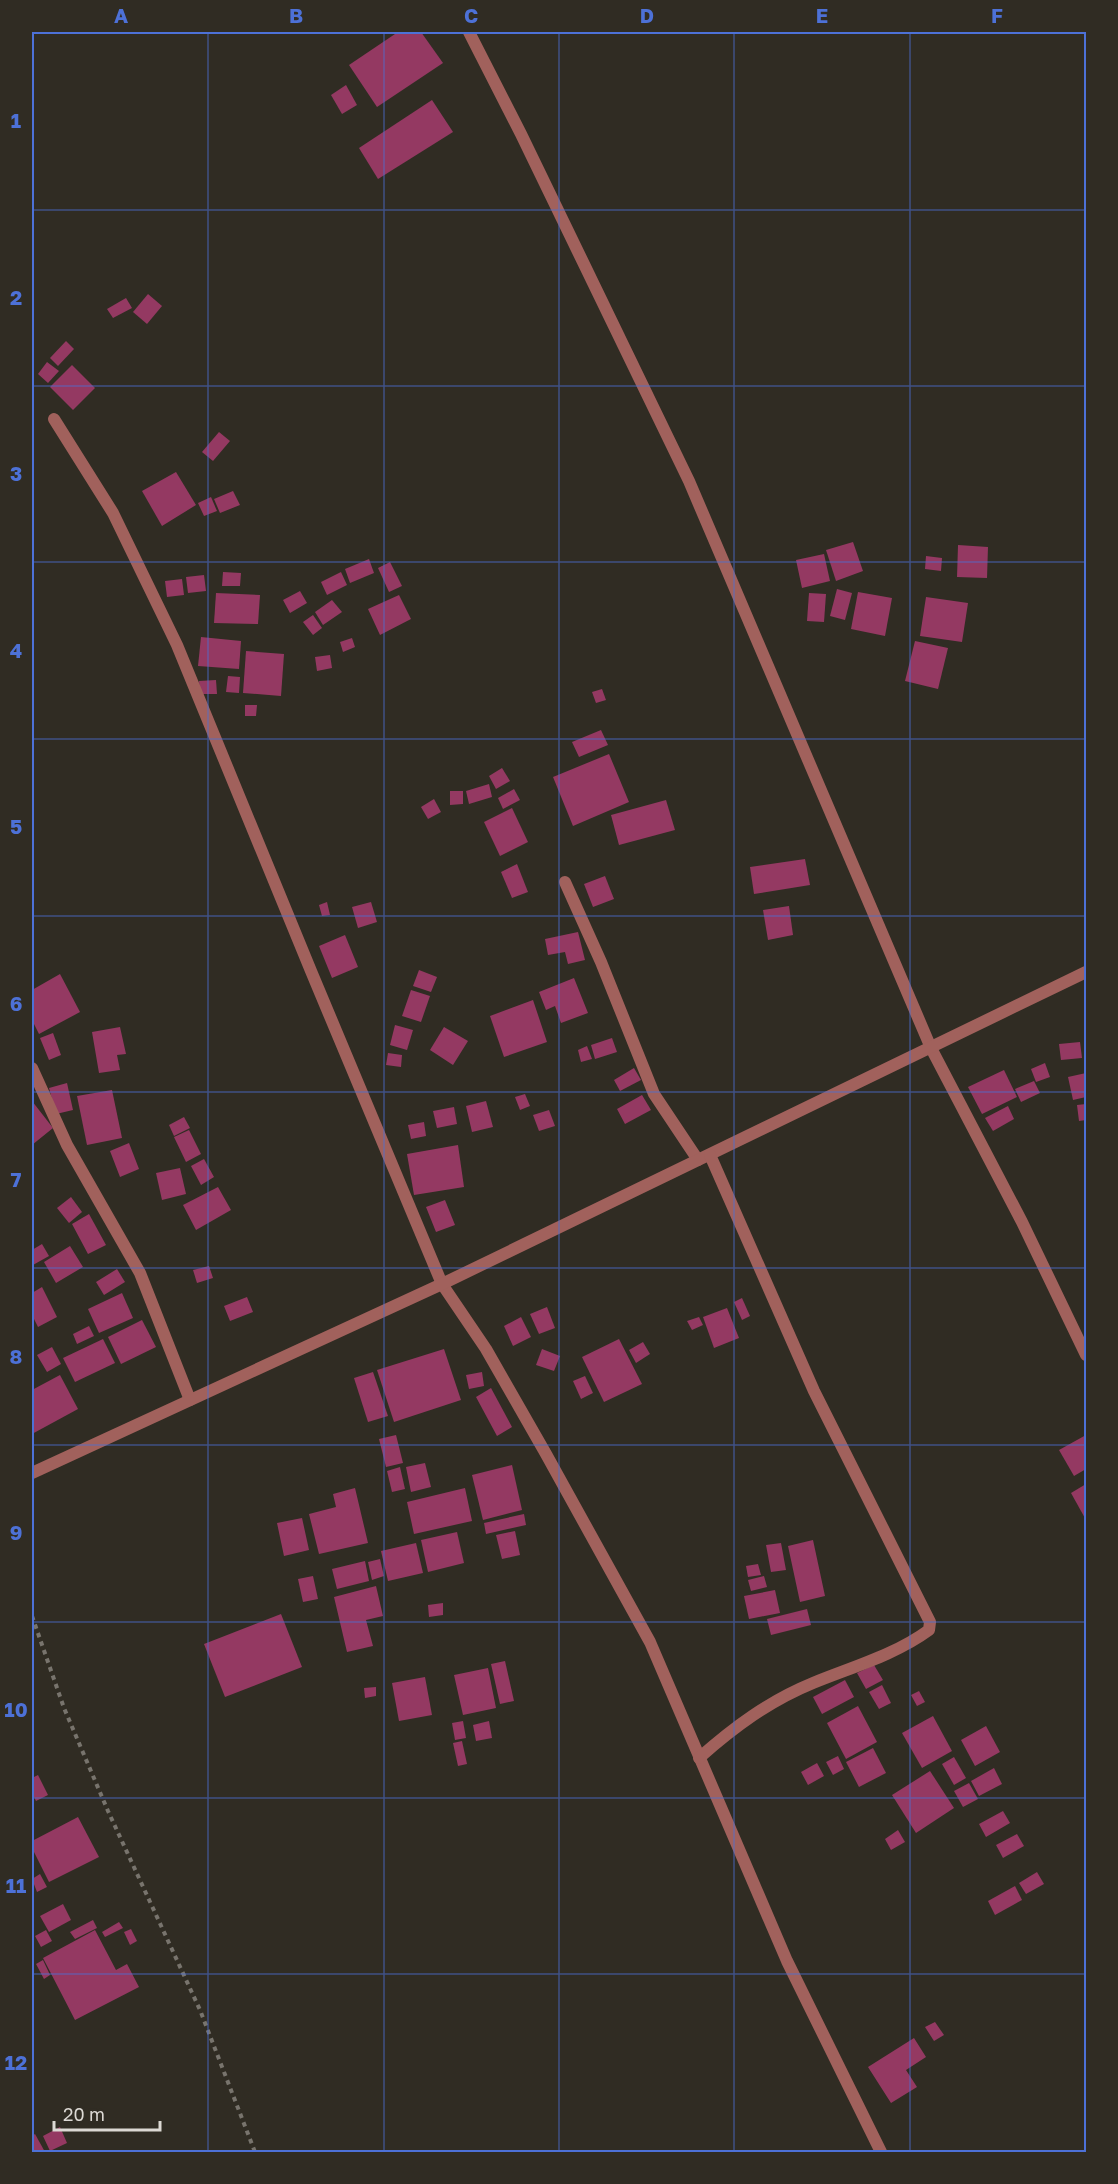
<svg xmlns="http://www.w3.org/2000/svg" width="1118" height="2184" viewBox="0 0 1118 2184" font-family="'Golos Text',sans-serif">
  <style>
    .building { fill: #943962 }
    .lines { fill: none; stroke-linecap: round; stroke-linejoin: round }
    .path { stroke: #78746d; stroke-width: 4; stroke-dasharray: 4.5 4.5; stroke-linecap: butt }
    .lane { stroke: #a1615c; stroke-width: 12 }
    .street { stroke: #a1615c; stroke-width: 12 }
    .grid { fill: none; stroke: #4d71d7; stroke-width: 1.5; stroke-opacity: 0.55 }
    .neatline { fill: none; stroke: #4d71d7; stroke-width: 2 }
    .grid-label { font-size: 20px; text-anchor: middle; font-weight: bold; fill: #4d71d7 }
  </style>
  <rect width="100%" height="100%" fill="#302c23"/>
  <g class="building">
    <path d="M398 32H421L443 63 377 107 349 65Z"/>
    <path d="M346 85 357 105 342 114 331 95Z"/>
    <path d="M432 100 453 132 378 179 359 148Z"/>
    <path d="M148 294 162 306 147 324 133 312Z"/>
    <path d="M126 298 132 308 113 318 107 309Z"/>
    <path d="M66 341 74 349 58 366 50 358Z"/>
    <path d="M47 362 59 371 48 383 38 374Z"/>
    <path d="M72 365 95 388 73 410 50 387Z"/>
    <path d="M219 432 230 441 213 461 202 452Z"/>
    <path d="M176 472 196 505 162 526 142 491Z"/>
    <path d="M233 491 240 505 220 513 214 499Z"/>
    <path d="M211 497 217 511 204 516 198 503Z"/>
    <path d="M853 542 863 571 836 581 826 550Z"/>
    <path d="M958 545 988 547 987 578 957 577Z"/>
    <path d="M824 554 830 581 802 588 796 560Z"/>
    <path d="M926 556 942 558 941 571 925 569Z"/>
    <path d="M369 559 374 573 350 583 345 569Z"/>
    <path d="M390 562 402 586 389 592 378 568Z"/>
    <path d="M223 572 241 573 240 586H222Z"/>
    <path d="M341 572 347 585 327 595 321 582Z"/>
    <path d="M204 575 206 591 188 593 186 577Z"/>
    <path d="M182 579 184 595 167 597 165 581Z"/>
    <path d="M837 589 852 593 845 620 830 616Z"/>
    <path d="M300 591 307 603 290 613 283 600Z"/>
    <path d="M858 592 892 598 885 636 851 629Z"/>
    <path d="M216 593 260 595 258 624 214 623Z"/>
    <path d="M809 593 826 594 824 622 807 621Z"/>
    <path d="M399 595 411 619 380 635 368 609Z"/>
    <path d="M926 597 968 603 962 642 920 636Z"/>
    <path d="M332 600 342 612 323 625 315 612Z"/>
    <path d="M313 615 322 628 313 635 303 622Z"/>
    <path d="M201 637 241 641 239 669 198 666Z"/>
    <path d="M352 638 355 647 343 652 340 642Z"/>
    <path d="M915 641 948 648 938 689 905 681Z"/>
    <path d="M246 651 284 654 281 696 243 693Z"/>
    <path d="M330 655 332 668 317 671 315 657Z"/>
    <path d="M228 676 240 677 239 693 226 692Z"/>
    <path d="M216 680 217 694H200L199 681Z"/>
    <path d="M602 689 606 700 596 703 592 692Z"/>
    <path d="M245 705H257L256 716H245Z"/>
    <path d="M601 730 608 745 579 757 572 742Z"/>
    <path d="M609 754 629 802 573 826 553 777Z"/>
    <path d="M502 768 510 781 496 789 489 776Z"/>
    <path d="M489 784 492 797 469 804 466 791Z"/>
    <path d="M514 789 520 800 503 809 498 798Z"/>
    <path d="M450 791H463V804L450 805Z"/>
    <path d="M434 799 441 812 428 819 421 807Z"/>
    <path d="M666 800 675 830 619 845 611 815Z"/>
    <path d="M512 808 528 842 500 856 484 822Z"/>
    <path d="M805 859 810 885 754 894 750 867Z"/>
    <path d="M517 864 528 892 512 898 501 872Z"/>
    <path d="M605 876 614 899 593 907 584 884Z"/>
    <path d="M327 902 330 915 322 916 319 905Z"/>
    <path d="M371 902 377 922 358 928 352 907Z"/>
    <path d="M789 906 793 935 768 940 763 910Z"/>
    <path d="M578 932 585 960 568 964 565 952 548 955 545 939Z"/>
    <path d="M345 935 358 967 332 978 319 946Z"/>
    <path d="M419 970 437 977 431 992 413 986Z"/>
    <path d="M60 974 80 1012 39 1034 32 1020V990Z"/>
    <path d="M574 978 588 1013 561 1023 555 1006 546 1010 539 992Z"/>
    <path d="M411 990 430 996 421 1022 402 1016Z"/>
    <path d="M533 1000 547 1042 504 1057 490 1016Z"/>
    <path d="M395 1025 413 1030 407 1050 390 1045Z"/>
    <path d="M120 1027 126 1054 117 1055 120 1070 99 1073 92 1032Z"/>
    <path d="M444 1027 468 1041 453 1065 430 1050Z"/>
    <path d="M53 1033 61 1055 49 1060 40 1038Z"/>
    <path d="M612 1038 617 1052 595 1059 591 1045Z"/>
    <path d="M1080 1042 1082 1058 1061 1060 1059 1044Z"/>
    <path d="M587 1046 592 1059 581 1062 578 1050Z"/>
    <path d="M388 1053 402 1055 401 1067 386 1065Z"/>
    <path d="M1045 1063 1050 1077 1036 1082 1031 1069Z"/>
    <path d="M634 1068 641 1080 620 1091 614 1080Z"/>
    <path d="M1004 1070 1017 1097 982 1114 968 1087Z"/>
    <path d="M1086 1073V1097L1073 1100 1068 1077Z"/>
    <path d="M1034 1081 1040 1093 1021 1102 1015 1089Z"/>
    <path d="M67 1083 73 1110 56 1114 49 1088Z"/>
    <path d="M112 1090 122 1138 87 1145 77 1096Z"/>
    <path d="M525 1094 530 1106 520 1110 515 1097Z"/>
    <path d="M642 1095 651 1110 625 1124 617 1109Z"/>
    <path d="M32 1101 53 1128 32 1145Z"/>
    <path d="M486 1101 493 1127 472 1132 466 1106Z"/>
    <path d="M1086 1104V1120L1079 1121 1077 1105Z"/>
    <path d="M1008 1106 1014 1119 993 1131 985 1118Z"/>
    <path d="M454 1107 457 1124 437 1128 433 1111Z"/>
    <path d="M549 1110 555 1126 539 1131 533 1115Z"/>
    <path d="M184 1117 190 1128 174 1136 169 1125Z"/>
    <path d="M424 1122 426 1136 411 1139 408 1125Z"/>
    <path d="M189 1130 201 1154 186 1162 174 1137Z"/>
    <path d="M129 1143 139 1169 120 1177 110 1151Z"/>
    <path d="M458 1145 464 1187 414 1195 407 1154Z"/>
    <path d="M204 1159 214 1177 201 1185 191 1166Z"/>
    <path d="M180 1168 186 1194 162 1200 156 1173Z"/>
    <path d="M218 1187 231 1210 196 1230 183 1205Z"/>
    <path d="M71 1197 82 1212 69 1223 57 1208Z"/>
    <path d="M445 1200 455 1225 436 1232 426 1207Z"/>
    <path d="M89 1214 106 1245 88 1254 72 1224Z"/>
    <path d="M42 1244 49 1256 33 1265 32 1250Z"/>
    <path d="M70 1246 83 1267 56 1283 44 1262Z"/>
    <path d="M209 1266 213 1278 197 1283 193 1270Z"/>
    <path d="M117 1269 125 1282 104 1295 96 1282Z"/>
    <path d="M42 1287 57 1317 38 1327 32 1315V1293Z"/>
    <path d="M122 1293 133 1318 99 1333 88 1309Z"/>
    <path d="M247 1297 253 1312 230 1321 224 1306Z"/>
    <path d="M742 1298 750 1316 742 1320 734 1302Z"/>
    <path d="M547 1307 555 1328 539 1334 530 1314Z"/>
    <path d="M727 1308 739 1338 714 1348 703 1317Z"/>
    <path d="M521 1317 531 1337 513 1346 504 1326Z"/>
    <path d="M699 1317 703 1325 692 1330 687 1321Z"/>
    <path d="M142 1320 156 1347 121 1364 108 1337Z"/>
    <path d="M89 1326 94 1336 77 1344 73 1334Z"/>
    <path d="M103 1339 115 1363 75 1382 63 1358Z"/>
    <path d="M619 1339 642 1384 604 1402 582 1357Z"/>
    <path d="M643 1342 650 1354 636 1363 629 1350Z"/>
    <path d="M52 1347 61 1364 47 1372 37 1355Z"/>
    <path d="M444 1349 461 1400 394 1422 377 1370Z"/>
    <path d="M542 1349 560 1356 554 1371 536 1365Z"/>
    <path d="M373 1372 388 1416 368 1422 354 1378Z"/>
    <path d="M482 1372 484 1386 469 1389 466 1375Z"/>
    <path d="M60 1375 78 1409 32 1434V1390Z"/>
    <path d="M585 1376 593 1393 581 1399 573 1381Z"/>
    <path d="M491 1388 512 1427 497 1436 476 1397Z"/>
    <path d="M396 1435 403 1463 386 1467 379 1439Z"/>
    <path d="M1086 1435V1469L1074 1476 1059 1450Z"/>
    <path d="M425 1463 431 1487 411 1492 406 1467Z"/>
    <path d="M512 1465 522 1510 483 1520 472 1475Z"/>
    <path d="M400 1467 405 1489 392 1492 387 1471Z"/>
    <path d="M1086 1484V1520L1071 1493Z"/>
    <path d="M355 1488 368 1543 319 1554 309 1514 336 1507 333 1494Z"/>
    <path d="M465 1488 472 1521 414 1534 407 1502Z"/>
    <path d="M524 1514 526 1525 486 1534 484 1523Z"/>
    <path d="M302 1518 309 1550 284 1556 277 1523Z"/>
    <path d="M515 1531 520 1555 502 1559 496 1535Z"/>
    <path d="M457 1532 464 1563 428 1572 421 1540Z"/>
    <path d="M813 1540 825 1596 800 1602 788 1546Z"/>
    <path d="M416 1543 423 1573 388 1581 381 1551Z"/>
    <path d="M781 1543 786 1570 771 1572 766 1545Z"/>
    <path d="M380 1559 384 1576 372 1580 368 1562Z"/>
    <path d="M365 1561 369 1581 337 1589 332 1569Z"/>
    <path d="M758 1564 761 1575 748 1577 746 1566Z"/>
    <path d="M313 1576 318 1599 303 1602 298 1579Z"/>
    <path d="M764 1576 767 1587 751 1591 748 1580Z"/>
    <path d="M376 1586 383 1616 366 1620 373 1646 347 1652 334 1597Z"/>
    <path d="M775 1590 780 1613 749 1619 744 1596Z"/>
    <path d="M443 1603V1615L429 1617 428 1605Z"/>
    <path d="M807 1609 811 1625 771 1635 767 1619Z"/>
    <path d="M281 1614 302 1667 225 1697 204 1644Z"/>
    <path d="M505 1661 514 1701 500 1704 491 1664Z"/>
    <path d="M874 1665 883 1680 866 1689 857 1673Z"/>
    <path d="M488 1668 496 1708 463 1715 454 1675Z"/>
    <path d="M425 1677 432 1715 399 1721 392 1683Z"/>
    <path d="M845 1680 854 1697 822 1714 813 1697Z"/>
    <path d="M882 1685 891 1703 879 1709 869 1692Z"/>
    <path d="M376 1687V1696L365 1698 364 1688Z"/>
    <path d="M919 1691 925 1702 917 1706 911 1695Z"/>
    <path d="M858 1706 877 1742 846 1759 827 1723Z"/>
    <path d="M933 1716 952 1751 922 1768 902 1733Z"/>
    <path d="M463 1721 466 1738 455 1740 452 1723Z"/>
    <path d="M489 1721 492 1738 476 1741 473 1725Z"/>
    <path d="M986 1726 1000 1752 975 1766 961 1740Z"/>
    <path d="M462 1741 467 1764 458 1766 453 1743Z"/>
    <path d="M873 1748 886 1773 859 1787 846 1762Z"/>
    <path d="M838 1756 844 1769 833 1775 826 1762Z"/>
    <path d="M954 1757 966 1778 954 1785 942 1764Z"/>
    <path d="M817 1763 824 1776 808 1785 801 1772Z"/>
    <path d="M994 1768 1002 1784 979 1796 971 1781Z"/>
    <path d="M930 1771 954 1808 916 1833 892 1795Z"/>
    <path d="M38 1775 48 1795 36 1801 32 1793V1778Z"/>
    <path d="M969 1783 978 1799 963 1807 954 1791Z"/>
    <path d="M1003 1811 1010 1823 986 1837 979 1824Z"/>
    <path d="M78 1817 99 1857 49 1882 32 1848V1841Z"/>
    <path d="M898 1830 905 1842 891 1850 885 1839Z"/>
    <path d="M1017 1834 1024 1846 1003 1858 996 1845Z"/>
    <path d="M1037 1872 1044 1884 1026 1894 1019 1883Z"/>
    <path d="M40 1874 47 1887 37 1892 32 1879Z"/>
    <path d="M1015 1886 1022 1900 995 1915 988 1901Z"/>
    <path d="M63 1904 71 1920 49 1932 40 1916Z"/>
    <path d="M93 1920 97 1928 75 1939 70 1932Z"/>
    <path d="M119 1922 123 1928 105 1937 102 1932Z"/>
    <path d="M131 1929 137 1941 130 1945 124 1932Z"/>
    <path d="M46 1930 52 1941 41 1947 35 1936Z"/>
    <path d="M95 1930 116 1970 127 1964 139 1987 75 2020 43 1958Z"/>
    <path d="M43 1960 50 1975 44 1979 36 1964Z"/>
    <path d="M935 2022 944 2035 934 2041 925 2027Z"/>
    <path d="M914 2038 926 2057 906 2070 917 2087 891 2103 868 2067Z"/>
    <path d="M60 2127 67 2143 50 2151 43 2136Z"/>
    <path d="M35 2134 45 2152H32V2136Z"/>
  </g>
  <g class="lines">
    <path class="path" d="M32 1616 64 1708 108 1811 200 2010 255 2152"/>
    <path class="lane" d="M565 882 601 962 654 1094 698 1160"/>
    <g class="street">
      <path d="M469 32 521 134 689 481 931 1048 1022 1222 1086 1355"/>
      <path d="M54 419 113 513 177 645 311 971 442 1284 486 1349 546 1454 650 1642 787 1961 881 2152"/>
      <path d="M32 1068 67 1145 140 1273 190 1400"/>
      <path d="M32 1473 442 1284 1086 972"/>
      <path d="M699 1758C734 1727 769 1701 813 1683 852 1667 895 1655 929 1630L930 1622 814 1391 710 1155"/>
    </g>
  </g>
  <path class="grid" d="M208 32V2152M384 32V2152M559 32V2152M734 32V2152M910 32V2152M32 210H1086M32 386H1086M32 562H1086M32 739H1086M32 916H1086M32 1092H1086M32 1268H1086M32 1445H1086M32 1622H1086M32 1798H1086M32 1974H1086"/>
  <rect width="1118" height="2184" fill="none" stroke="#302c23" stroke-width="66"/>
  <path d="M54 2121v9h106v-9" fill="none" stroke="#dcd9d4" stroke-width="3"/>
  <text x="63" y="2121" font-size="18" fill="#dcd9d4" stroke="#302c23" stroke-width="4.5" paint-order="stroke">20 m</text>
  <rect x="33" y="33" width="1052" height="2118" class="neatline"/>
  <g class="grid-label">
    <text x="121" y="23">A</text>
    <text x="296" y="23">B</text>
    <text x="471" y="23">C</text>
    <text x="647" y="23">D</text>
    <text x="822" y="23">E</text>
    <text x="997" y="23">F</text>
    <text x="16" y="128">1</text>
    <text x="16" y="305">2</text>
    <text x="16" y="481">3</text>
    <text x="16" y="658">4</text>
    <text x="16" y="834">5</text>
    <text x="16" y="1011">6</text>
    <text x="16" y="1187">7</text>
    <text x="16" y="1364">8</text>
    <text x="16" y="1540">9</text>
    <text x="16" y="1717">10</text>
    <text x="16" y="1893">11</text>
    <text x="16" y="2070">12</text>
  </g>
</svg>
